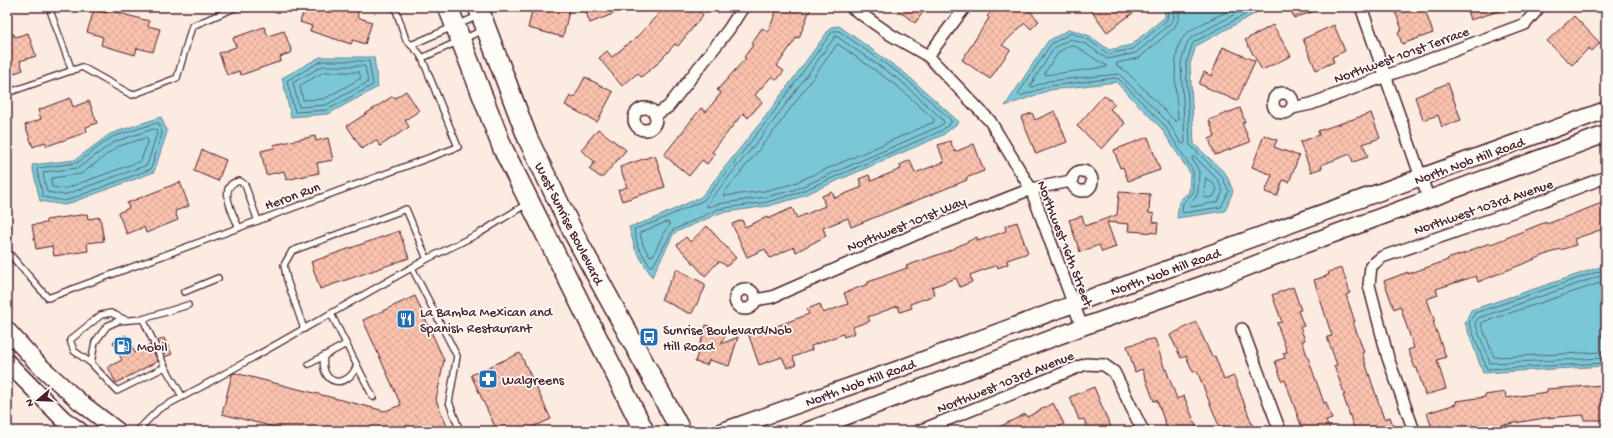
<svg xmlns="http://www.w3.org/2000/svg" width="1613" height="438" viewBox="0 0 1613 438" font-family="'Gochi Hand',sans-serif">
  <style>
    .water { fill: #7ac8d7; stroke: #678492 }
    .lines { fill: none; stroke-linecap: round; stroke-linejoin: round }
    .shore { stroke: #5d6370; stroke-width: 1 }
    .building { fill: url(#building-cross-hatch); stroke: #4a1f2b }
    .service-casing { stroke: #4a1f2b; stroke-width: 8 }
    .minor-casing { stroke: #4a1f2b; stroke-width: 14 }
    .secondary-casing { stroke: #4a1f2b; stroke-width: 19 }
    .trunk-casing { stroke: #4a1f2b; stroke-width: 22 }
    .service { stroke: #fdfcf7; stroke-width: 5.5 }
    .minor { stroke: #fdfcf7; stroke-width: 11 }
    .secondary { stroke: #fdfcf7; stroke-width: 16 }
    .trunk { stroke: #fdfcf7; stroke-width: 19 }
    .labels { text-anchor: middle; stroke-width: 3.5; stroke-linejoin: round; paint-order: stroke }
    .street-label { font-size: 14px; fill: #4a1f2b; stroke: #fdfcf7 }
    .poi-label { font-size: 14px; fill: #4a1f2b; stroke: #fdfcf7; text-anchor: start }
  </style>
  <defs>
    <pattern id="building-cross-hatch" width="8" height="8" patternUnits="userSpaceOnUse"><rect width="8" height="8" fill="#fac2ae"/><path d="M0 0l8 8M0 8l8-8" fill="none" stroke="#d8a696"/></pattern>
  </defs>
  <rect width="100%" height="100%" fill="#fcebe1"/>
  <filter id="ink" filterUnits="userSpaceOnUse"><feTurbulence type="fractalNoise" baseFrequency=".025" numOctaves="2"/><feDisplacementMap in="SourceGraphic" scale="8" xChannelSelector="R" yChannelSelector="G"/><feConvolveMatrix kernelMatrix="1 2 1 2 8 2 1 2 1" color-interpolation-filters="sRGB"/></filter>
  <g filter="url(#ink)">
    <g class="water">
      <path d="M1164 7H1267L1196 46 1190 64 1194 144 1226 174 1233 191 1225 211 1177 218 1179 201 1189 192 1190 173 1161 128 1116 82 1050 90 1005 106 1048 41 1070 29 1090 36 1109 50 1131 45 1165 17Z"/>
      <path d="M839 26 906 74 959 122 943 135 797 198 768 206 720 213 674 233 652 277 635 249 629 227 653 219 701 197 765 117 831 27Z"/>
      <path d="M320 57H374L378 87 328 114 291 117 282 78Z"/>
      <path d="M161 117 167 132 154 172 65 205 40 201 32 165 75 160 110 134Z"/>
      <path d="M1606 265V366L1483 373 1465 323 1471 310Z"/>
    </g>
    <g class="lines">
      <g class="shore">
        <path d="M1168 7 1167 20 1133 49 1108 54 1089 40 1071 33 1051 44 1018 94 1020 96 1049 86 1115 78 1119 79 1165 126 1193 171V193L1183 203 1182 211 1183 213 1221 207 1229 191 1222 177 1190 145 1186 64 1192 45 1194 42 1259 7"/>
        <path d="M1173 7 1174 17 1171 23 1136 53 1107 59 1086 44 1070 39 1054 48 1030 86 1032 87 1048 81 1119 74 1168 122 1181 143 1184 144 1185 142 1181 63 1187 43 1191 38 1248 7"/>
        <path d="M1179 7V19L1174 28 1139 58 1117 63 1116 65 1127 72 1176 122 1178 119C1177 98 1169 52 1185 35 1193 27 1224 13 1236 7"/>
        <path d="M833 31H839L904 77 951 120V123L941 131 795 194 767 202 718 209 673 230 653 266H650L638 247 634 229 655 222 704 200 768 120Z"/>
        <path d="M836 36 901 81 943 120 944 123 938 127 794 190 766 197 718 204 707 207V204L772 123Z"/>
        <path d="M838 44 897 86 934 119V122L792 184 764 191 724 196V193L777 127Z"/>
        <path d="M1071 45C1085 49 1093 60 1106 65L1107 67 1045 75V72L1059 52Z"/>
        <path d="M322 61H369L373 85 327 110 295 112 287 81Z"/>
        <path d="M323 66H365L368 82 326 105 299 107 293 83Z"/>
        <path d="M324 72H359L361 78 324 99 303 100 300 86Z"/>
        <path d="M157 123H159L162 133 151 169 65 201 43 197 37 170 38 168 77 163 112 137Z"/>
        <path d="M154 129 156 130 157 133 147 165 64 195 47 192 43 174 44 172 78 168 114 142Z"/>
        <path d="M146 138 148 140 141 161 64 189 52 187 51 180 52 178 81 174 117 147Z"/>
        <path d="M1193 157H1195L1218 180 1223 191 1218 202 1191 207 1189 206 1190 203 1196 197 1198 192 1199 171 1192 159Z"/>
        <path d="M1206 178 1213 183 1217 190 1213 197 1206 198 1204 197Z"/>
        <path d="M667 222 669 223 670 225 666 229 653 255 650 256 643 245 640 233Z"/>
        <path d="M1606 269 1475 313 1469 323 1487 369 1606 363"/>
        <path d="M1606 274 1478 318 1475 323 1490 363 1606 358"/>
        <path d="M1606 281 1483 322 1481 324 1494 357 1606 352"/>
      </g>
    </g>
    <g class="building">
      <path d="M305 7H360L357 17 372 22 365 44 353 40 351 44 310 31 312 26 300 22Z"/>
      <path d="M533 7H570L563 37 528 28Z"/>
      <path d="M584 7H628V8L590 23Z"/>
      <path d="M665 7H694L703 15 678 46 675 44 657 64 641 77 638 73 622 86 599 58 607 51 612 57 630 42 631 43Z"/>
      <path d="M778 7H811L799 38 797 37 777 66 784 71 777 80 772 76 755 95 762 102 748 118 743 113 712 152 715 154 707 164 702 160 689 176 664 155 701 108 706 112 721 93 717 90 746 58 744 57 753 45 751 44 762 28 768 32Z"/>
      <path d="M894 7H927L915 23Z"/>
      <path d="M996 7H1026L1039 21 1031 29 1025 23 1002 45 1010 50 990 79 962 60 989 18 987 16Z"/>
      <path d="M1089 7H1129L1133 13 1107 32Z"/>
      <path d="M1290 7H1321V9L1294 18Z"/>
      <path d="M1406 7H1424L1433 33 1402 44 1398 32 1402 30 1395 11Z"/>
      <path d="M1466 7H1505L1506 9 1470 20Z"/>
      <path d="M94 10 107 13 108 10 149 21 148 26 160 29 153 52 137 48 135 55 101 45 103 37 87 32Z"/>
      <path d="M1574 16 1600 43 1592 51 1589 48 1572 65 1547 41Z"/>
      <path d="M1273 25 1291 56 1262 70 1245 40Z"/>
      <path d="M1334 25 1345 51 1332 57 1334 62 1316 70 1303 39Z"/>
      <path d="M264 27 268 36 284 31 292 52 280 57 281 61 241 75 239 71 227 75 219 53 236 47 233 38Z"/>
      <path d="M28 33 36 56 20 61 23 70 7 76V37L14 34 15 37Z"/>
      <path d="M1223 47 1255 61 1237 101 1199 84 1204 72 1211 76Z"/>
      <path d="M585 77 613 92 597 122 565 105 570 96 574 98Z"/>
      <path d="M1448 83 1461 120 1442 127 1438 115 1423 120 1415 97Z"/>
      <path d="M406 91 419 111 405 120 409 127 380 146 376 140 362 149 347 126 393 96 395 98Z"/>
      <path d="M1104 95 1115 104 1110 109 1125 123 1102 149 1077 126Z"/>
      <path d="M70 98 73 107 89 101 97 123 86 127 87 132 47 146 45 142 33 147 25 125 41 119 38 110Z"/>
      <path d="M1240 108 1245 122 1242 123 1250 142 1215 155 1209 139 1215 136 1209 120Z"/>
      <path d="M1055 111 1067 142 1036 154 1021 117 1032 113 1035 120Z"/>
      <path d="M1371 113 1380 138 1363 144 1368 157 1353 162 1350 154 1321 165 1322 168 1311 172 1300 142 1319 135 1318 131Z"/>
      <path d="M598 129 626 150 603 177H600L589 169 595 162 581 150Z"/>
      <path d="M1264 135 1277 140 1274 147 1299 156 1289 182 1283 180 1277 196 1265 192 1272 175 1252 167Z"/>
      <path d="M315 136 316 141 328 138 333 160 317 163 319 173 286 180 284 171 266 175 261 151 274 148 273 145Z"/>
      <path d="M1148 137 1160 170 1128 181 1123 167 1120 168 1114 150Z"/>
      <path d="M950 141 955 152 974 144 984 171 966 178 967 180 851 227 848 218 823 228 826 236 796 252 794 247 770 258 765 249 747 257 732 224 742 220 745 227 767 217 768 219 792 208 797 218 825 206 822 196 832 192 835 198 862 187 859 179 869 175 871 181 901 169 900 165 910 160 915 173 944 162 938 145Z"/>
      <path d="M202 150 226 160 218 181 194 171Z"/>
      <path d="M655 155 665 187 622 201 618 190 627 187 620 167Z"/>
      <path d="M180 182 189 206 175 211 178 220 146 233 144 227 127 234 118 213 129 208 127 203Z"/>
      <path d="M1119 192 1150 194 1149 213 1154 214 1153 222 1158 223 1157 233 1128 231 1129 224 1107 222 1116 247 1102 252 1099 245 1080 252 1069 220 1082 216 1085 226 1117 215Z"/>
      <path d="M1602 203 1606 214V228L1574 239 1576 245 1560 250V249L1478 282 1476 276 1436 289 1438 295 1427 299 1435 322H1433L1446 357 1437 360 1446 389 1425 395 1417 368H1415L1408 350 1414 348 1400 306 1394 309 1384 281 1408 272V274L1448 260 1447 259 1472 251 1471 250 1490 243 1491 244 1546 222 1547 224Z"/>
      <path d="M87 214 88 219 100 217 104 241 87 243 88 251 54 256 52 246 36 249 32 225 46 223V220Z"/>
      <path d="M1017 222 1028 253 1007 260 1008 264 998 268 997 265 970 275 972 282 960 287 956 278 932 287 935 295 910 304 912 308 900 312 898 306 868 317 870 321 853 327 855 333 844 337 843 334 811 346 812 350 793 357 796 365 787 368 782 357 759 365 748 333 760 329 761 332 809 314 807 309 820 304 823 313 848 304 844 293 868 284V282L907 268 906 266 946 252 977 237 978 241 1006 231 1005 226Z"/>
      <path d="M707 226 736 258 727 266 720 262H718L705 276 677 245 686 237 690 242Z"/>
      <path d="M399 231 409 258 320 289 311 262Z"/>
      <path d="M1342 268 1350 293 1346 295 1355 322H1353L1364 352 1362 353 1384 419 1390 417 1395 431H1355L1343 395H1345L1334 366 1337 365 1327 337 1332 336 1314 280 1329 275 1328 272Z"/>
      <path d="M677 269 705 284V288L692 313H688L661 299Z"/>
      <path d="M1293 287 1301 310 1298 311 1304 326 1300 327 1305 340 1302 341 1324 403 1326 402 1332 419 1326 421 1330 431H1303L1285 380 1282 381 1275 361 1285 358 1283 353 1287 352 1277 323 1282 322 1272 295Z"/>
      <path d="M415 296 444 360 436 400 449 431H290L222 414 232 374 235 373 385 411 401 405 363 320Z"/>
      <path d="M1196 322 1212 357 1215 356 1224 380 1234 376 1253 427 1243 431H1229L1228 428 1221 431 1197 371 1193 372 1186 356 1181 358 1170 335Z"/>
      <path d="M706 325 727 332 721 344 738 337 729 366 709 360 707 365 695 362Z"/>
      <path d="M126 335 135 353 150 345 158 361 116 383 108 367 122 360 113 342Z"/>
      <path d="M164 338 172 354 165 357 158 341Z"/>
      <path d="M1151 339H1155L1165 370 1166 369 1177 399 1184 396 1198 431H1168L1157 400 1154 401 1142 369 1135 372 1127 346Z"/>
      <path d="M520 353 551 419 524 431H497L471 375Z"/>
      <path d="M1604 385 1605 420H1584V415L1545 418 1491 427 1490 426 1453 431H1433L1427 413 1456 404V401L1485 397V395L1505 392 1506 398 1547 392V389Z"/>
      <path d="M1094 387 1105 414 1113 431H1089L1084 419 1079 420 1070 397Z"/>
      <path d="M1053 403 1064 424 1050 431H991L1025 414 1027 417Z"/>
    </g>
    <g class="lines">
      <defs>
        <g id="service">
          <path d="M51 13 72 71"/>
          <path d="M411 45 478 16"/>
          <path d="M422 58 483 30"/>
          <path d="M7 93 82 67 132 95 177 78 192 26 237 7"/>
          <path d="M239 228C233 214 216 184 240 181L245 185 258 221"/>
          <path d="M7 251 48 298 458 147 422 58 419 53 406 40 395 7"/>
          <path d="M412 268 457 356 449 402 460 431"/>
          <path d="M184 292 218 278"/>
          <path d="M331 314 373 397"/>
          <path d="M143 319 165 367"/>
          <path d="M304 329 287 280 284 265 292 251 406 209 427 259"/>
          <path d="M324 356C319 386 348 390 357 365"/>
          <path d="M91 363 74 351 70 340 101 315 111 313 126 320"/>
          <path d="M309 364 346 344"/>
          <path d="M182 396 165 367 117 391 91 363 95 342 107 326 118 321 143 319 188 305"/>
          <path d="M137 431 159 409 201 387 427 259 480 233 528 203"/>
        </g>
        <g id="minor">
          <path d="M851 7 891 35 928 56 990 121 1031 189 1082 327"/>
          <path d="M1361 7 1429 200"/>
          <path d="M928 56 965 7"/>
          <circle cx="1283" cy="103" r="10"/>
          <path d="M1292 108 1311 104 1525 24 1537 10V7"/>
          <circle cx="645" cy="119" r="11"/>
          <path d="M655 115 668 107 729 29 743 7"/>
          <circle cx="1082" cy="181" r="10"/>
          <circle cx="745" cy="299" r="10"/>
          <path d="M755 300 772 297 914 235 1031 189 1071 181"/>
          <path d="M1242 329 1280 431"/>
          <path d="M919 431 1086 364 1104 365 1114 372 1143 431"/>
          <path d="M1414 431 1388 358 1369 285 1371 266 1382 257 1518 210 1606 177"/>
        </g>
        <g id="secondary">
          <path d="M7 330 38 364 80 402 118 431"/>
          <path d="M7 362 63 419 80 431"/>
          <path d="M723 431 899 369 1165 270 1606 110"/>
          <path d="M807 431 1082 327 1218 279 1298 247 1606 134"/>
        </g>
        <g id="trunk">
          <path d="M448 7 503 149 644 431"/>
          <path d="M478 7 528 139 574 234 681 431"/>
        </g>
      </defs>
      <use href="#service" class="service-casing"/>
      <use href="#minor" class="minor-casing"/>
      <use href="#secondary" class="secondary-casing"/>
      <use href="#trunk" class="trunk-casing"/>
      <use href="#service" class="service"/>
      <use href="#minor" class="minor"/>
      <use href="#secondary" class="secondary"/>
      <use href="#trunk" class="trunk"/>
    </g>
  </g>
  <defs>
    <symbol id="restaurant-square" viewBox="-11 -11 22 22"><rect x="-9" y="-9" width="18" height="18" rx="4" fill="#1f6fb2" stroke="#fdfcf7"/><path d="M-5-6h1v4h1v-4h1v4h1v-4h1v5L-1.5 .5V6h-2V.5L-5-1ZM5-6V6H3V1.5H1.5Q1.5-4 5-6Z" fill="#fff"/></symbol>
    <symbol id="bus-square" viewBox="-11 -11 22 22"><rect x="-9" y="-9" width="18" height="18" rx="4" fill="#1f6fb2" stroke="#fdfcf7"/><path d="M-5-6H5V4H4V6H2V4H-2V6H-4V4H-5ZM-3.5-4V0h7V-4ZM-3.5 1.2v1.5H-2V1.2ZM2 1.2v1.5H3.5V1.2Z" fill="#fff"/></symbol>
    <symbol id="fuel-square" viewBox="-11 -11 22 22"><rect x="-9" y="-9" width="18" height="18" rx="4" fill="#1f6fb2" stroke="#fdfcf7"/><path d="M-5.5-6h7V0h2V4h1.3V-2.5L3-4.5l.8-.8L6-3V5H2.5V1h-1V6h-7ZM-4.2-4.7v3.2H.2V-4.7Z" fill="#fff"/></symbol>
    <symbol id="pharmacy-square" viewBox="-11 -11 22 22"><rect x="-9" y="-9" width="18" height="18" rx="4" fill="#1f6fb2" stroke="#fdfcf7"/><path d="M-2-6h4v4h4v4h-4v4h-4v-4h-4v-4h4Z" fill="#fff"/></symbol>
  </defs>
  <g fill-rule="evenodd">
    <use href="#restaurant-square" x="395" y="308" width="22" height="22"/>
    <use href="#bus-square" x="638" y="326" width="22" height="22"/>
    <use href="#fuel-square" x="112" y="335" width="22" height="22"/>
    <use href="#pharmacy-square" x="477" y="368" width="22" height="22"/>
  </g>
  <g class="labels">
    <g class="street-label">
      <text transform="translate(1401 54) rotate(-20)" y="5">Northwest 101st Terrace</text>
      <text transform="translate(1469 160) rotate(-20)" y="5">North Nob Hill Road</text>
      <text transform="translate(292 195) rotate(-20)" y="5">Heron Run</text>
      <text transform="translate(1483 206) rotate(-19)" y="5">Northwest 103rd Avenue</text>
      <text transform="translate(570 223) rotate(63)" y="5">West Sunrise Boulevard</text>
      <text transform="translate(906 223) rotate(-22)" y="5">Northwest 101st Way</text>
      <text transform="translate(1066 243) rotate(69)" y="5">Northwest 16th Street</text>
      <text transform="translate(1165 271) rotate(-20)" y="5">North Nob Hill Road</text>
      <text transform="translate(1005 381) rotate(-22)" y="5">Northwest 103rd Avenue</text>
      <text transform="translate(860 382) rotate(-20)" y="5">North Nob Hill Road</text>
    </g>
    <g class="poi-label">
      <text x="420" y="316">La Bamba Mexican and<tspan x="420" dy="16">Spanish Restaurant</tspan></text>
      <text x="663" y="334">Sunrise Boulevard/Nob<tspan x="663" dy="16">Hill Road</tspan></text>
      <text x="137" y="351">Mobil</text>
      <text x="502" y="384">Walgreens</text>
    </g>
  </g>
  <rect width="1613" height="438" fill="none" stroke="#fdfcf7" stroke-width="24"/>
  <rect x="12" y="12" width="1589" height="414" fill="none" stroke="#4a1f2b" stroke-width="1.5" filter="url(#ink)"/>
  <g transform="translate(38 400) rotate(251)" stroke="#fdfcf7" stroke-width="3" paint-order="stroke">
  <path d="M0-3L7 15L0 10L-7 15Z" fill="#4a1f2b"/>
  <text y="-6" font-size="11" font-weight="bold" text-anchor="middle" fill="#4a1f2b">N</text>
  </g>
</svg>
